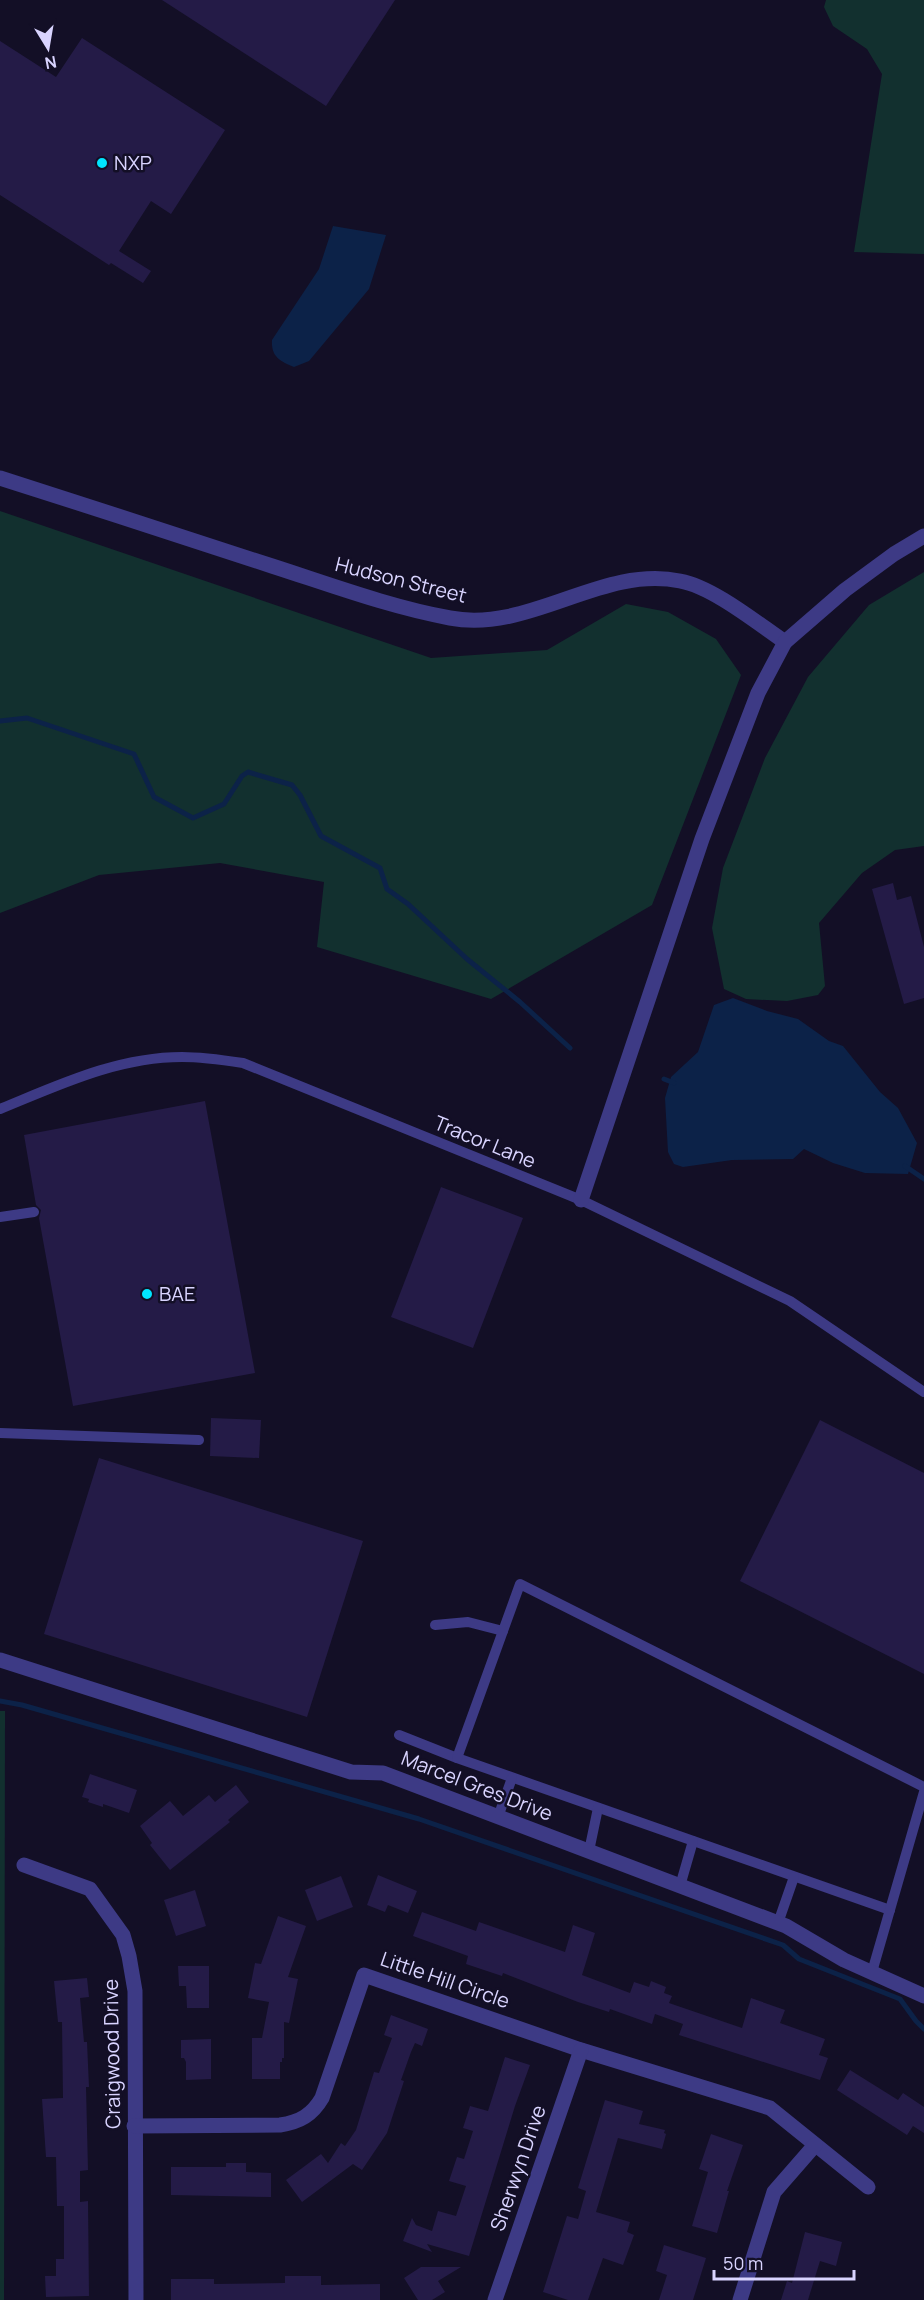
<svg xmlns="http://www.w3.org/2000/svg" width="924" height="2300" viewBox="0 0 924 2300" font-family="Manrope,sans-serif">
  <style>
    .green { fill: #12302f }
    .water { fill: #0c2248 }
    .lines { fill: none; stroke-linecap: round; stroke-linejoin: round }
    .stream { stroke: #0c2248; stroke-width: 5 }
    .building { fill: #241b47 }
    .service { stroke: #3d3a85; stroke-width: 10 }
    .minor { stroke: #3d3a85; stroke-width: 15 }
    .poi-dot { fill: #00e5ff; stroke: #130f26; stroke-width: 2 }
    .labels { text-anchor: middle; stroke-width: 5; stroke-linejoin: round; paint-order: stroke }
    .poi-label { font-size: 20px; fill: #d9d4ff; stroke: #130f26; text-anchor: start }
    .street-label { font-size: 20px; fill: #d9d4ff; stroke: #130f26 }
  </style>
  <rect width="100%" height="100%" fill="#130f26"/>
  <g class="green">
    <path d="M826 0H924V254L854 252 882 74 867 49 833 26 824 7Z"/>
    <path d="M0 511 431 658 547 650 626 604 668 612 716 639 741 675 652 905 491 999 317 947 324 882 220 863 99 875 0 913Z"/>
    <path d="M924 572V846L895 850 862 873 819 923 825 986 818 995 787 1001 746 999 724 989 712 928 723 868 765 758 808 677 869 605Z"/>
    <path d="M0 1711H5L4 2300H0Z"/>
  </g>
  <g class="water">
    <path d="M333 226 386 235 369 289 309 361 294 367C280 361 271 357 272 340L319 269Z"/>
    <path d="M733 998 767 1011 798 1019 829 1041 843 1046 880 1092 898 1108 917 1143 908 1174 865 1173 833 1163 804 1149 793 1159 732 1160 683 1167 674 1164 668 1152 665 1098 671 1077 698 1052 714 1005Z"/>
  </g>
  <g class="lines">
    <g class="stream">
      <path d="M0 721 27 718 134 754 154 797 193 818 224 804 242 776 248 772 292 785 300 795 321 836 380 868 387 889 408 904 467 959 520 1002 570 1048"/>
      <path d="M664 1079 674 1083"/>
      <path d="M905 1166 924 1179"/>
      <path d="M0 1701 22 1705 419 1819 783 1945 799 1959 900 1999 916 2021 924 2029"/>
    </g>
  </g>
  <g class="building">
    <path d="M162 0H395L326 106Z"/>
    <path d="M82 38 225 130 171 214 151 201 119 251 151 271 143 283 111 263 109 265 0 195V41L56 77Z"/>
    <path d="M893 883 897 900 911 896 924 947V998L904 1004 872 889Z"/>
    <path d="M205 1101 255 1373 73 1406 39 1218 41 1210 36 1205 24 1135Z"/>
    <path d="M441 1187 523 1218 473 1348 391 1317Z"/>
    <path d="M211 1418 261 1420 259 1458 210 1456Z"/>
    <path d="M820 1420 924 1473V1674L740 1581Z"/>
    <path d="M99 1458 363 1541 307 1717 44 1634Z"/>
    <path d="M90 1774 137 1790 129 1813 103 1804V1807L88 1802 89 1799 82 1797Z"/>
    <path d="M236 1785 249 1802 228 1820 230 1822 170 1870 150 1845 152 1843 140 1826 170 1801 183 1816 209 1795 215 1802Z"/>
    <path d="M378 1875 417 1891 408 1913 388 1905 385 1912 367 1905Z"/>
    <path d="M341 1876 353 1907 317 1921 305 1890Z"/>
    <path d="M195 1890 206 1926 176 1936 164 1900Z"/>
    <path d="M422 1912 476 1931 479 1922 565 1952 573 1925 595 1933 582 1975 630 1993 634 1982 649 1987 651 1981 666 1987 664 1993 672 1996 669 2003 742 2028 751 1998 785 2010 780 2023 825 2039 819 2055 828 2058 820 2080 679 2035 683 2024 655 2014 652 2024 610 2009 609 2012 578 2002 503 1973 502 1976 466 1964 468 1956 413 1936Z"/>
    <path d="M278 1916 306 1926 288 1977 298 1979 289 2023 284 2022V2058H282V2062H280V2079H252V2038H262L269 2002 248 1998 255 1963 261 1964Z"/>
    <path d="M178 1966H209V2008H187L186 1986H179Z"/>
    <path d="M87 1978 89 1997 80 1998 84 2042H87L89 2087H86L88 2170 80 2171V2202L88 2201 89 2296 46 2297 45 2276H56V2259H64V2206H57L56 2157H46L42 2099 63 2098 62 2022H58L54 1981Z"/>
    <path d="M391 2015 428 2029 422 2046 415 2043 411 2052 401 2080 404 2081 387 2133 362 2170 353 2164 302 2202 286 2180 321 2154 328 2163 341 2143 345 2146 356 2130 374 2072 379 2073 392 2038 384 2035Z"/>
    <path d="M211 2039V2079L186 2080V2062L184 2058H181V2040Z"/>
    <path d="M505 2057 530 2065 515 2106 469 2256 427 2244 432 2252 403 2241 412 2218 416 2225 432 2231 438 2211 456 2216 466 2186 449 2181 457 2157 464 2159 473 2131 463 2128 470 2106 488 2111Z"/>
    <path d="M850 2070 898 2100 903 2093 924 2107V2133L913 2126 907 2135 837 2090Z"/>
    <path d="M605 2100 643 2111 639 2124 665 2130 664 2133 666 2134 662 2149 618 2138 596 2212 630 2222 627 2232 634 2235 623 2265 603 2258 588 2300H568L543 2292 567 2216 578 2219 586 2191 578 2188Z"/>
    <path d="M711 2134 743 2145 727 2191H729L717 2233 692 2226 708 2172 699 2169Z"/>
    <path d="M226 2163H246V2172L271 2173V2197L171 2195V2167H226Z"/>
    <path d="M805 2232 842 2242 836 2266 820 2261 808 2300H781L787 2281 792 2283Z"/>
    <path d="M664 2245 706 2258 693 2300H659L667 2275 656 2271Z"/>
    <path d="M421 2267H461L438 2281 445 2292 432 2300H418L404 2278Z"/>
    <path d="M285 2276H321V2285L380 2284V2300H171V2279H214V2284L285 2283Z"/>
  </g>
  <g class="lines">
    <g class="service">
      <path d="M0 1109C59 1085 117 1057 182 1057 203 1057 223 1060 243 1063L581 1200 790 1301 924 1392"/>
      <path d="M0 1217 34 1212"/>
      <path d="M0 1433 199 1440"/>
      <path d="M435 1625 468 1622 503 1631"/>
      <path d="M399 1735 457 1758 890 1910"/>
      <path d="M457 1758 520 1584 924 1787"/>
      <path d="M498 1817 512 1778"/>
      <path d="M589 1851 598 1808"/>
      <path d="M680 1886 693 1841"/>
      <path d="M778 1923 794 1877"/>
      <path d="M872 1972 924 1792"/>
    </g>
    <g class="minor">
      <path d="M0 478C91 507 181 536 272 566 331 585 390 607 450 618 531 633 601 565 680 581 713 587 757 623 785 642"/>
      <path d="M581 1200 702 839 758 693 785 642 845 590 894 554 924 536"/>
      <path d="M0 1660 351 1772 383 1773 786 1926 844 1960 924 1996"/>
      <path d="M24 1865 90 1889 123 1935 129 1956 135 1991 136 2300"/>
      <path d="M134 2126 280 2125C300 2122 312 2115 322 2098L364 1975 581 2050 770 2108 868 2187"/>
      <path d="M495 2300 581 2050"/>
      <path d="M740 2300 774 2192 815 2145"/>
    </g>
  </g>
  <g class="poi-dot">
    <circle cx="102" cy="163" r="6"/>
    <circle cx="147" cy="1294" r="6"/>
  </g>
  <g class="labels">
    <g class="poi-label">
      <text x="114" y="170">NXP</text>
      <text x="159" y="1301">BAE</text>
    </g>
    <g class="street-label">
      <text transform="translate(401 580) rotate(14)" y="7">Hudson Street</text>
      <text transform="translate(485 1142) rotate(22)" y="7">Tracor Lane</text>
      <text transform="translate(477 1786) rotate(21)" y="7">Marcel Gres Drive</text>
      <text transform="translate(445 1980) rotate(19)" y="7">Little Hill Circle</text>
      <text transform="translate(112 2054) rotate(-91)" y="7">Craigwood Drive</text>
      <text transform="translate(518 2168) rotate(-71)" y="7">Sherwyn Drive</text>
    </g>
  </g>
  <g transform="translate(48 48) rotate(169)" stroke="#130f26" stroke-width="4.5" paint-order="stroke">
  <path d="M0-4.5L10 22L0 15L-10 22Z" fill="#d9d4ff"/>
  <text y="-9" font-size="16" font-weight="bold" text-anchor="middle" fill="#d9d4ff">N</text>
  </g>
  <path d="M714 2270v9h140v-9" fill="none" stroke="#d9d4ff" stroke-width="3"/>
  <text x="723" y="2270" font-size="18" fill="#d9d4ff" stroke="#130f26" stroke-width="4.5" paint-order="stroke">50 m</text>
</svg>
